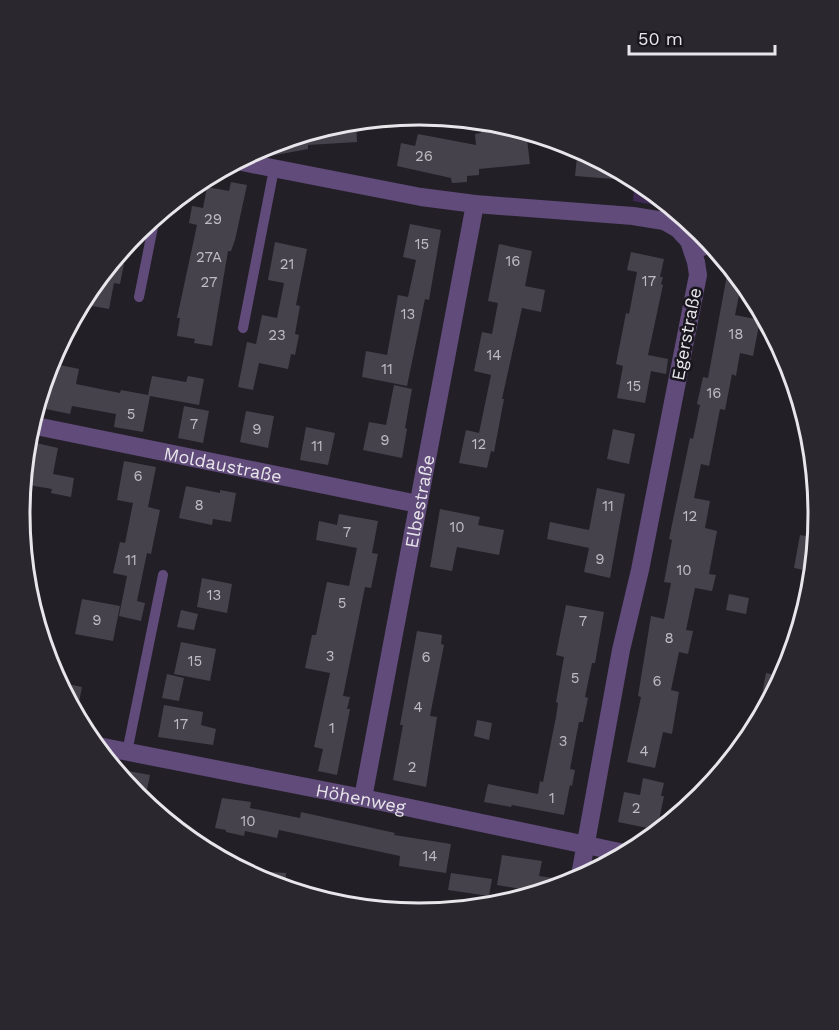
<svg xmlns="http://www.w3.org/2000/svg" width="839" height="1030" viewBox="0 0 839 1030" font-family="'Work Sans',sans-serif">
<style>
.green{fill:#3d2954}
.building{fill:#45424b}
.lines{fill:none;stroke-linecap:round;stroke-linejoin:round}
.service{stroke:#604b7a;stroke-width:10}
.minor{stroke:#604b7a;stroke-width:18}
.labels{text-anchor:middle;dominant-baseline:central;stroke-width:5;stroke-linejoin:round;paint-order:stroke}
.number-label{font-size:15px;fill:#bfbdc3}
.street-label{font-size:18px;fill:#e8e6eb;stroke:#19161e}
.rim{fill:none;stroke:#e8e6eb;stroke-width:3}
</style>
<rect width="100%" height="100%" fill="#231f27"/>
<path class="green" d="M635,179L675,209L633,201Z"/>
<path class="building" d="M356,121L357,142L308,145V149L270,156L263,155L261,148L267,145L342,123Z
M499,123L500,131L519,129L526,131L530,164L479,169V175L467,176V182L452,183L451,178L397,166L401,143L415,146L418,134L476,145L475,134L481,133L480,125Z
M578,148L625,174L639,181L575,176Z
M231,182L247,185L235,240L231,251H228L212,346L194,343L195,339L177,336L180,318H177L197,225L189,223L192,206L203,208L207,187L229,191Z
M410,224L441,230L429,300L425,299L407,386L362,377L366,351L387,355L398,295L408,297L416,260L403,257Z
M275,242L307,249L296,305L300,306L295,334L299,335L295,355L291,354L288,369L259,363L253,390L238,387L247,342L256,344L262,315L277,318L284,283L268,280Z
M499,244L532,251L525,286L545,290L541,312L522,308L502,399H504L494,452L491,451L487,468L459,463L466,430L479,433L491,375L474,371L482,332L492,334L498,303L488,301Z
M631,252L664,259L660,277H663L661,284L663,285L648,355L668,359L666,374L651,371L645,403L617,398L623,366L616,364L626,313L629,314L637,272L627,270Z
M120,253L118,263L124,264L120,284L114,283L109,309L81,304L87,292Z
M729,264L742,281L735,315L760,320L753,356L740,353L736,376L732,374L725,410L720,409L709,466L701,464L694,498L710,501L705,528L717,531L709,574L716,575L712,591L695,588L686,630L693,631L688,654L679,652L671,690L679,692L672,734L663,732L655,768L627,762L641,697L638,696L651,616L664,619L671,583L664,582L672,540L669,539L690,438L693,439L700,405L697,404L703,377L708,378Z
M50,363L79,369L76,384L120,393L121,390L148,395L152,376L186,382L188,376L204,379L199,405L150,396L143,432L114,427L116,414L72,406L70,414L41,408Z
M394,385L412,389L405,428L407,429L402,458L363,450L369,422L386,425Z
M184,406L209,411L203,443L178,438Z
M246,411L274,416L268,448L240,442Z
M306,427L335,433L328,465L300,460Z
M613,429L635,434L629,464L607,459Z
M32,442L58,448L53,474L74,478L71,497L51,493L52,489L23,484Z
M124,461L156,467L148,507L160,510L151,554L147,553L137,601L145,603L141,621L119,616L127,576L113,573L120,542L125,543L133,503L117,500Z
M186,486L220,493V490L236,493L231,522L213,519L212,525L179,518Z
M597,488L625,494L610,578L584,572L589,548L547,539L550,522L589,530Z
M440,509L480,517L478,525L504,530L499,555L457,547L452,571L430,567Z
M339,514L378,521L372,553L378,554L371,588L365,587L343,696L350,697L347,709H350L337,775L318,771L323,749L314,747L330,673L305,668L312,635H316L327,582L349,586L357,548L316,540L319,521L337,525Z
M800,535L817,538L814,572L794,568Z
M202,578L232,584L227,613L197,607Z
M729,594L749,598L746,614L726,610Z
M82,599L120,606L113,641L75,634Z
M566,605L604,612L595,663H592L585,697L588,698L583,722H579L570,769L575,770L572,786L570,785L564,815L512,805L511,807L484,802L488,784L538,794L540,781L543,782L556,717L558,703L556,702L564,657L556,655Z
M181,610L198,614L194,630L177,627Z
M417,631L442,635L441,644L444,645L430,716L437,717L426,787L393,780L403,725H400Z
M181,642L216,649L210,681L174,674Z
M766,673L784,677L760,722L757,721Z
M167,674L184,678L179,701L162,698Z
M58,682L82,687L76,717Z
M164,705L203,712L201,725L216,729L213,745L158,737Z
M477,720L492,723L489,740L474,736Z
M112,768L150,775L144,804L136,798Z
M643,778L664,783L661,796H664L657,830L618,822L624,792L640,795Z
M222,798L251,802L250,808L300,818L301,812L395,833L394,835L451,844L446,873L399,866L400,856L279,830L277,838L245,831L244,836L226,832V830L215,828Z
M502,855L542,861L539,876L568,880L569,886L544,893L497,885Z
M240,870L286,873L285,890L266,884Z
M451,873L492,879L489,896L448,890Z"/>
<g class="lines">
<path class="service" d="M139,297L155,217
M243,328L274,169
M127,752L163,575"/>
<g class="minor">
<path d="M237,161L421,197L475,204L633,216L664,221L678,229L689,241L696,262L698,275L640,570L621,650L579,881"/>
<path d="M693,251L711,243"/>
<path id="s1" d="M31,425L418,504"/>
<path id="s2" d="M93,745L363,798L629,854"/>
<path id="s3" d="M363,798L475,204"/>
</g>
</g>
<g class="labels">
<g class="number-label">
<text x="424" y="156">26</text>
<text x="213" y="219">29</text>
<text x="422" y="244">15</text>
<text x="209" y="257">27A</text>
<text x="513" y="261">16</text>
<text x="287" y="264">21</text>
<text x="649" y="281">17</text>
<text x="209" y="282">27</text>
<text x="408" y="314">13</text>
<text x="736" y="334">18</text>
<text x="277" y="335">23</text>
<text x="494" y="355">14</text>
<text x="387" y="369">11</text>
<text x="634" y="386">15</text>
<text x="714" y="393">16</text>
<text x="131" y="414">5</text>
<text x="194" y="424">7</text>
<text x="257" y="429">9</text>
<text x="385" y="440">9</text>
<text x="479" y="444">12</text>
<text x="317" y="446">11</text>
<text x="138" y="476">6</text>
<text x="199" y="505">8</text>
<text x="608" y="506">11</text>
<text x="690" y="516">12</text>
<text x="457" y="527">10</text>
<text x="347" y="532">7</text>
<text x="600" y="559">9</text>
<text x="131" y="560">11</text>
<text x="684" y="570">10</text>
<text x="214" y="595">13</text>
<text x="342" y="603">5</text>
<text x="97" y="620">9</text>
<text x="583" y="621">7</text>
<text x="669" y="638">8</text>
<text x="330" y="656">3</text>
<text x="426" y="657">6</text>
<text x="195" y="661">15</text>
<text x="575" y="678">5</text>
<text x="657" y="681">6</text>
<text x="418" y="707">4</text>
<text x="181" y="724">17</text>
<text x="332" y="728">1</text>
<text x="563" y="741">3</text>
<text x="644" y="751">4</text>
<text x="412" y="767">2</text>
<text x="552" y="798">1</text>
<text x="636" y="808">2</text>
<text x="248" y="821">10</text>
<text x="430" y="856">14</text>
</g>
<g class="street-label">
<text transform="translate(686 334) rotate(-79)">Egerstraße</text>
<text stroke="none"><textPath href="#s1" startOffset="196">Moldaustraße</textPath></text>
<text stroke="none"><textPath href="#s3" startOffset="302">Elbestraße</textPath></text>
<text stroke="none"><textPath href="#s2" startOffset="273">Höhenweg</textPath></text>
</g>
</g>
<path d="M0 0H839V1030H0ZM30 514a389 389 0 1 1 778 0a389 389 0 1 1-778 0Z" fill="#2a272e" fill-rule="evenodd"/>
<path class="rim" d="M30 514a389 389 0 1 1 778 0a389 389 0 1 1-778 0Z"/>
<path d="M629 45v9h146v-9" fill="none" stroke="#e8e6eb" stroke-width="3"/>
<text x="638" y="45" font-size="18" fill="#e8e6eb" stroke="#19161e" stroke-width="4.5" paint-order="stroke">50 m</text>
</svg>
